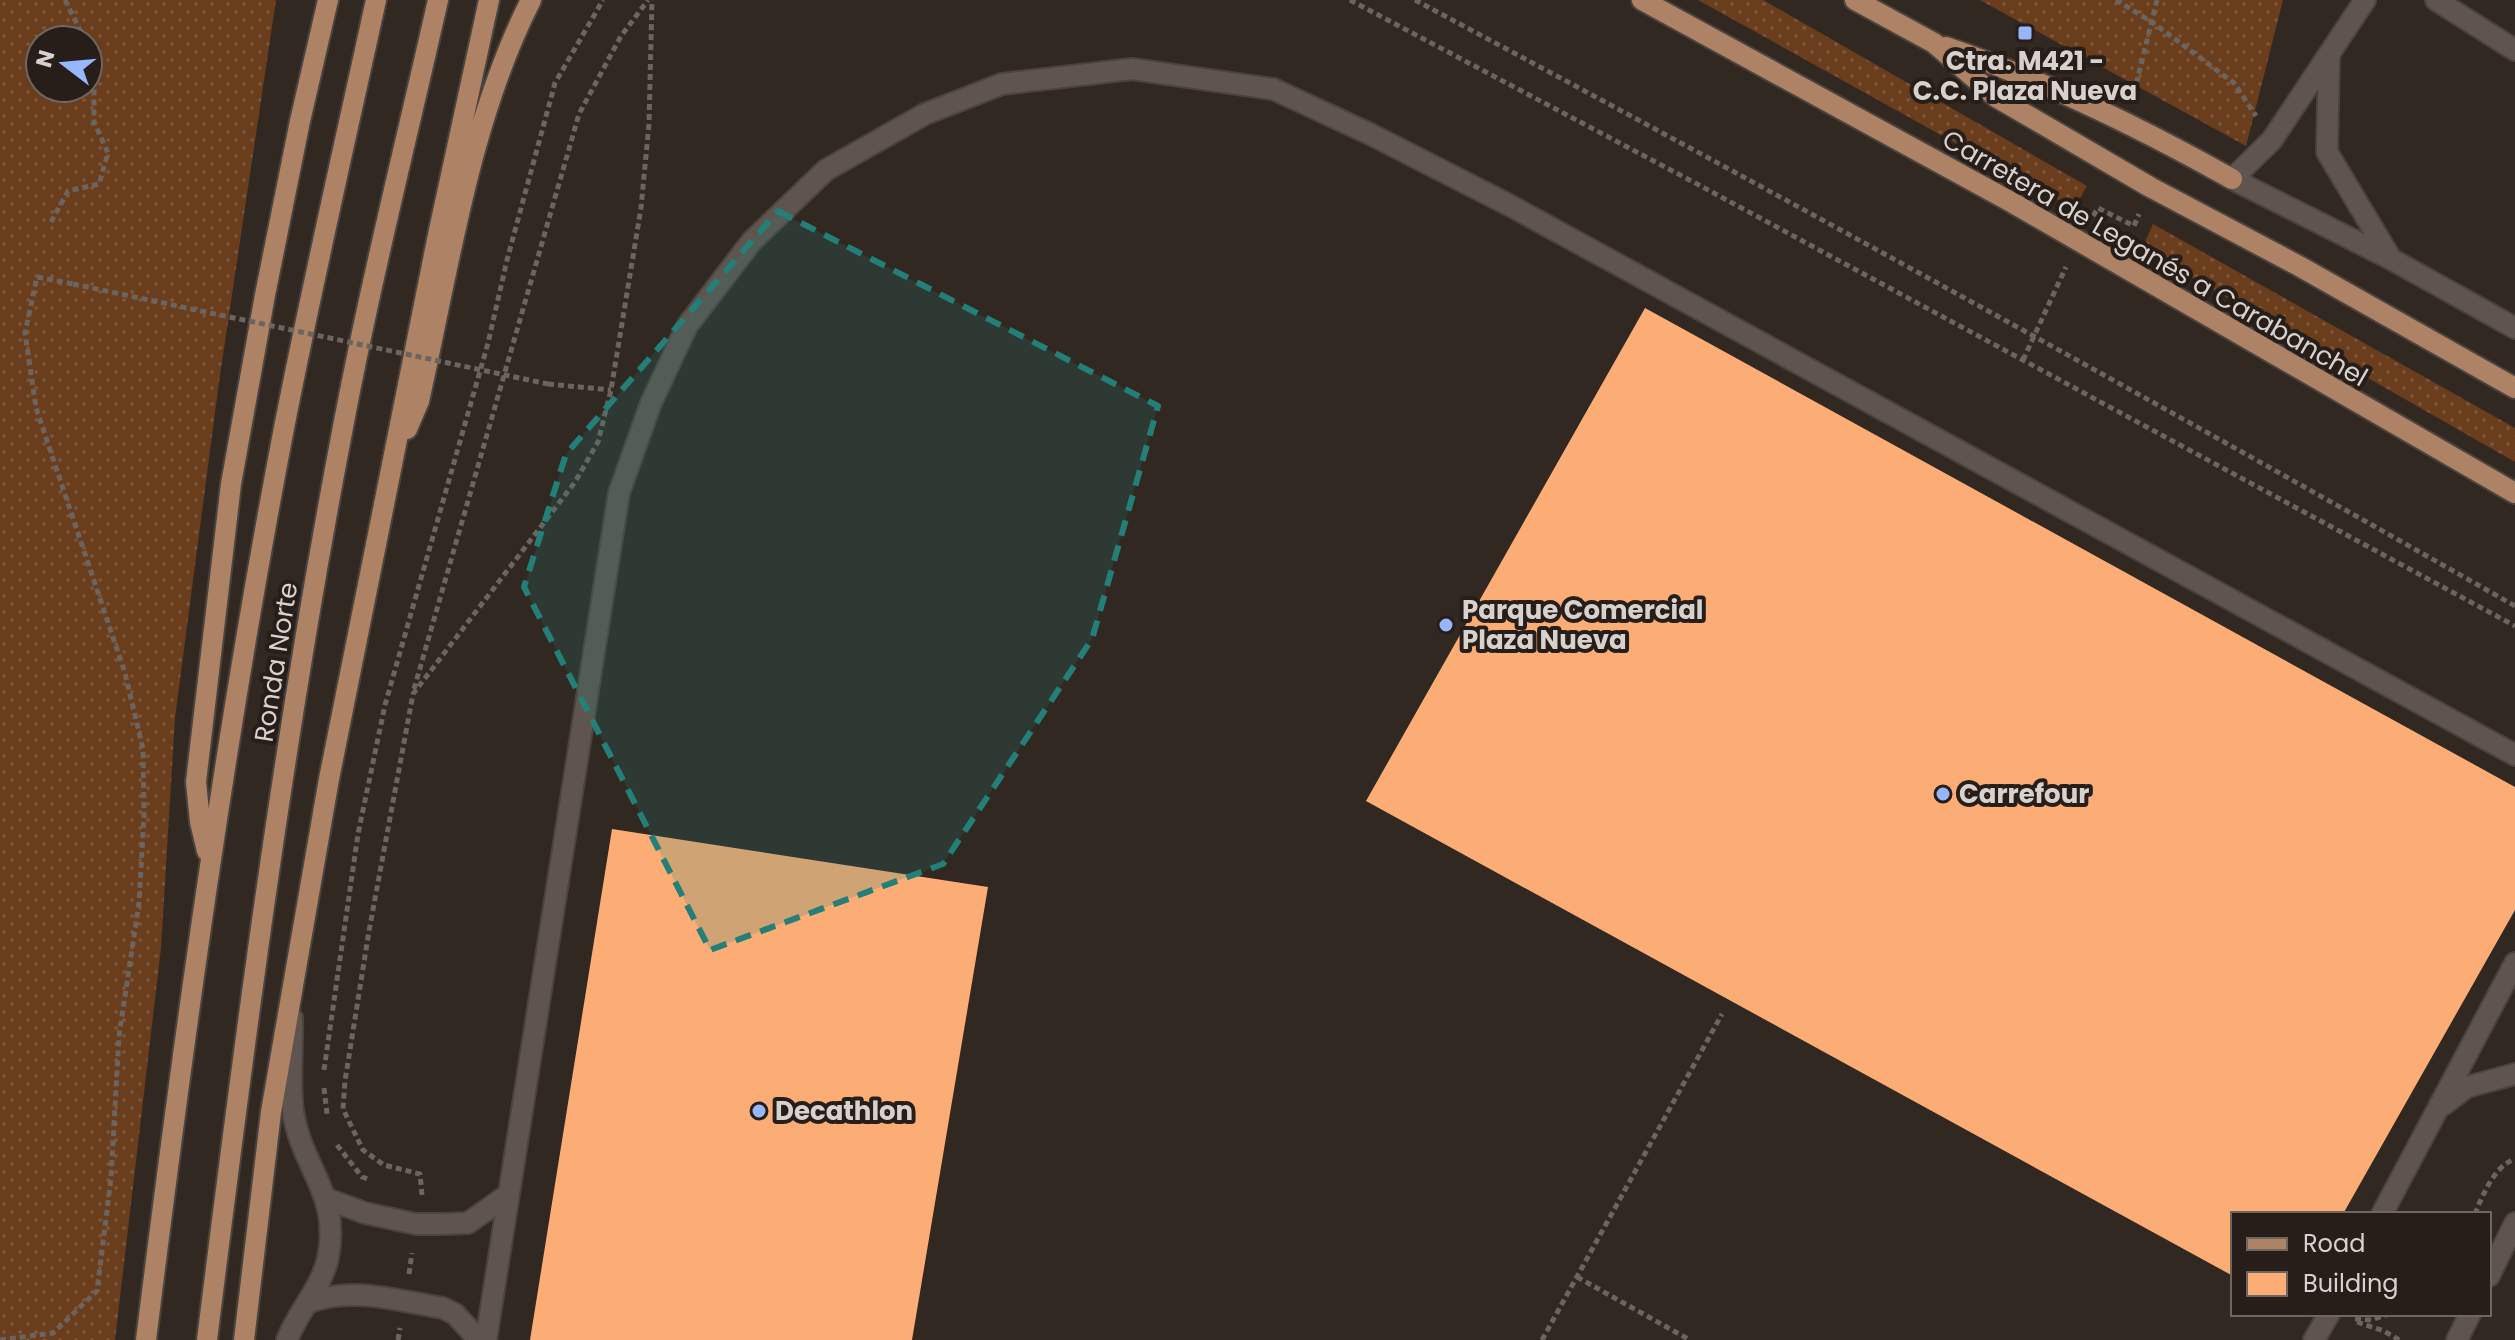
<svg xmlns="http://www.w3.org/2000/svg" width="2515" height="1340" viewBox="0 0 2515 1340" font-family="Poppins,sans-serif">
<style>
.grass{fill:url(#grass-dots);fill-rule:evenodd}
.building{fill:#fcad75}
.lines{fill:none;stroke-linecap:round;stroke-linejoin:round}
.minor-casing{stroke:#4b433e;stroke-width:24}
.major-casing{stroke:#4b433e;stroke-width:24}
.path{stroke:#6c645f;stroke-width:5;stroke-dasharray:6 4;stroke-linecap:butt}
.minor{stroke:#5f554e;stroke-width:20}
.major{stroke:#ae8264;stroke-width:20}
.path-bridge{stroke:#6c645f;stroke-width:5;stroke-dasharray:6 4;stroke-linecap:butt}
.marked{fill:#237f78;fill-opacity:0.2;stroke:#237f78;stroke-width:6;stroke-dasharray:16 10;stroke-linejoin:round}
.poi-dot{fill:#96b6fd;stroke:#271e19;stroke-width:3}
.labels{text-anchor:middle;dominant-baseline:central;stroke-width:8;stroke-linejoin:round;paint-order:stroke}
.poi-label{font-size:26px;font-weight:bold;fill:#d8d2ce;stroke:#271e19;text-anchor:start}
.street-label{font-size:26px;fill:#d8d2ce;stroke:#271e19}
</style>
<defs>
<pattern id="grass-dots" width="8" height="8" patternUnits="userSpaceOnUse" patternTransform="scale(2)"><rect width="8" height="8" fill="#6a3d1c"/><path d="M2 2h.1M6 6h.1" fill="none" stroke="#7f583c" stroke-width="1.8" stroke-linecap="round"/></pattern>
</defs>
<rect width="100%" height="100%" fill="#312822"/>
<path class="grass" d="M0,0H276L219,382L175,718L161,948L115,1340H0ZM88,40V88H40V40Z
M1698,0H1763L2087,186L2074,209Z
M1980,0H2283L2246,146Z
M2153,224L2515,428V462L2142,249Z"/>
<path class="building" d="M1645,308L2515,787V910L2343,1214H2233V1276L1366,801Z
M612,829L988,887L912,1340H530Z"/>
<g class="lines">
<defs>
<path id="minor" d="M2365,0L2272,140L2232,179L2391,259L2515,328
M2436,0L2515,50
M2329,57L2327,152L2391,259
M2443,1105L2467,1087L2515,1074
M327,1199L365,1213L416,1224H442L468,1223L509,1194
M2382,1214L2515,963
M2489,1276L2515,1223
M310,1302C353,1286 399,1301 443,1308L455,1314L479,1340
M287,1340C298,1311 321,1289 328,1258C341,1193 301,1168 293,1111C289,1081 293,1048 292,1018
M486,1340L619,493L651,403L687,326L752,241L826,170L925,114L1002,84L1132,69L1273,89L1370,134L1509,205L2515,755
M2314,1340L2329,1314
M2457,1340L2470,1314"/>
<path id="major" d="M1642,0L2013,203L2515,493
M1855,0L1934,43L1996,97L2150,187L2299,266L2515,388
M1946,47C2046,81 2141,128 2232,179
M407,429L419,401C449,268 469,122 531,0
M207,851L200,822L196,782L231,484L265,295L300,121L328,0
M146,1340C184,1035 226,730 284,428C312,285 345,142 376,0
M207,1340C245,1035 285,729 343,427C370,284 406,142 438,0
M244,1340L271,1112L329,779L438,235L489,0"/>
</defs>
<use href="#minor" class="minor-casing"/>
<use href="#major" class="major-casing"/>
<path class="path" d="M65,0L85,40
M1350,0L1699,185L2515,626
M1415,0C1784,197 2151,399 2515,606
M2116,0L2152,22L2234,83L2256,116
M2134,93L2157,0
M2093,216L2098,208L2134,226L2139,214
M51,222L68,191L99,184L108,153L94,122V57L88,45
M2023,360L2066,267
M548,384L611,390
M414,689L579,114L621,36L648,0
M324,1070L358,834L385,705L488,343L507,260L555,83L603,0
M324,1088L327,1114
M337,1145L362,1177L368,1179
M422,1195L420,1174L384,1165L363,1150L343,1109L345,1081L369,931L413,694L575,482L598,442L611,390L641,208L649,124L652,0
M2475,1214C2482,1196 2495,1165 2515,1159
M409,1274L412,1253
M1577,1277L1690,1340
M2355,1319L2371,1320L2389,1314
M2357,1322L2384,1331L2399,1340
M0,1340L53,1333L97,1291L111,1178L119,1036L139,903L144,816L143,749L125,673L36,408L25,333L37,277L73,284
M398,1340L400,1328
M1542,1340L1722,1014"/>
<use href="#minor" class="minor"/>
<use href="#major" class="major"/>
<path class="path-bridge" d="M73,284L548,384"/>
</g>
<path class="marked" d="M778,211L1158,406L1092,639L943,864L710,950L524,587L566,454Z"/>
<g class="poi-dot">
<rect x="2017" y="25" width="16" height="16" rx="4"/>
<circle cx="1446" cy="625" r="8"/>
<circle cx="1943" cy="794" r="8"/>
<circle cx="759" cy="1111" r="8"/>
</g>
<g class="labels">
<g class="poi-label">
<text x="2025" y="61" text-anchor="middle">Ctra. M421 -<tspan x="2025" dy="30">C.C. Plaza Nueva</tspan></text>
<text x="1462" y="610">Parque Comercial<tspan x="1462" dy="30">Plaza Nueva</tspan></text>
<text x="1959" y="794">Carrefour</text>
<text x="775" y="1111">Decathlon</text>
</g>
<g class="street-label">
<text transform="translate(2155 258) rotate(30)">Carretera de Leganés a Carabanchel</text>
<text transform="translate(276 662) rotate(-81)">Ronda Norte</text>
</g>
</g>
<rect x="2231" y="1212" width="260" height="104" fill="#271e19" stroke="#6e6661" stroke-width="2"/>
<rect x="2247" y="1238" width="40" height="12" fill="#ae8264" stroke="#6e6661" stroke-width="2"/>
<text x="2303" y="1252" font-size="24" fill="#d8d2ce">Road</text>
<rect x="2247" y="1272" width="40" height="24" fill="#fcad75" stroke="#6e6661" stroke-width="2"/>
<text x="2303" y="1292" font-size="24" fill="#d8d2ce">Building</text>
<g transform="translate(64 64) rotate(286)"><circle r="38" fill="#271e19" stroke="#6e6661" stroke-width="2"/>
<path d="M0-6L14 30L0 20L-14 30Z" fill="#96b6fd"/>
<text y="-12" font-size="22" font-weight="bold" text-anchor="middle" fill="#d8d2ce">N</text>
</g>
</svg>
